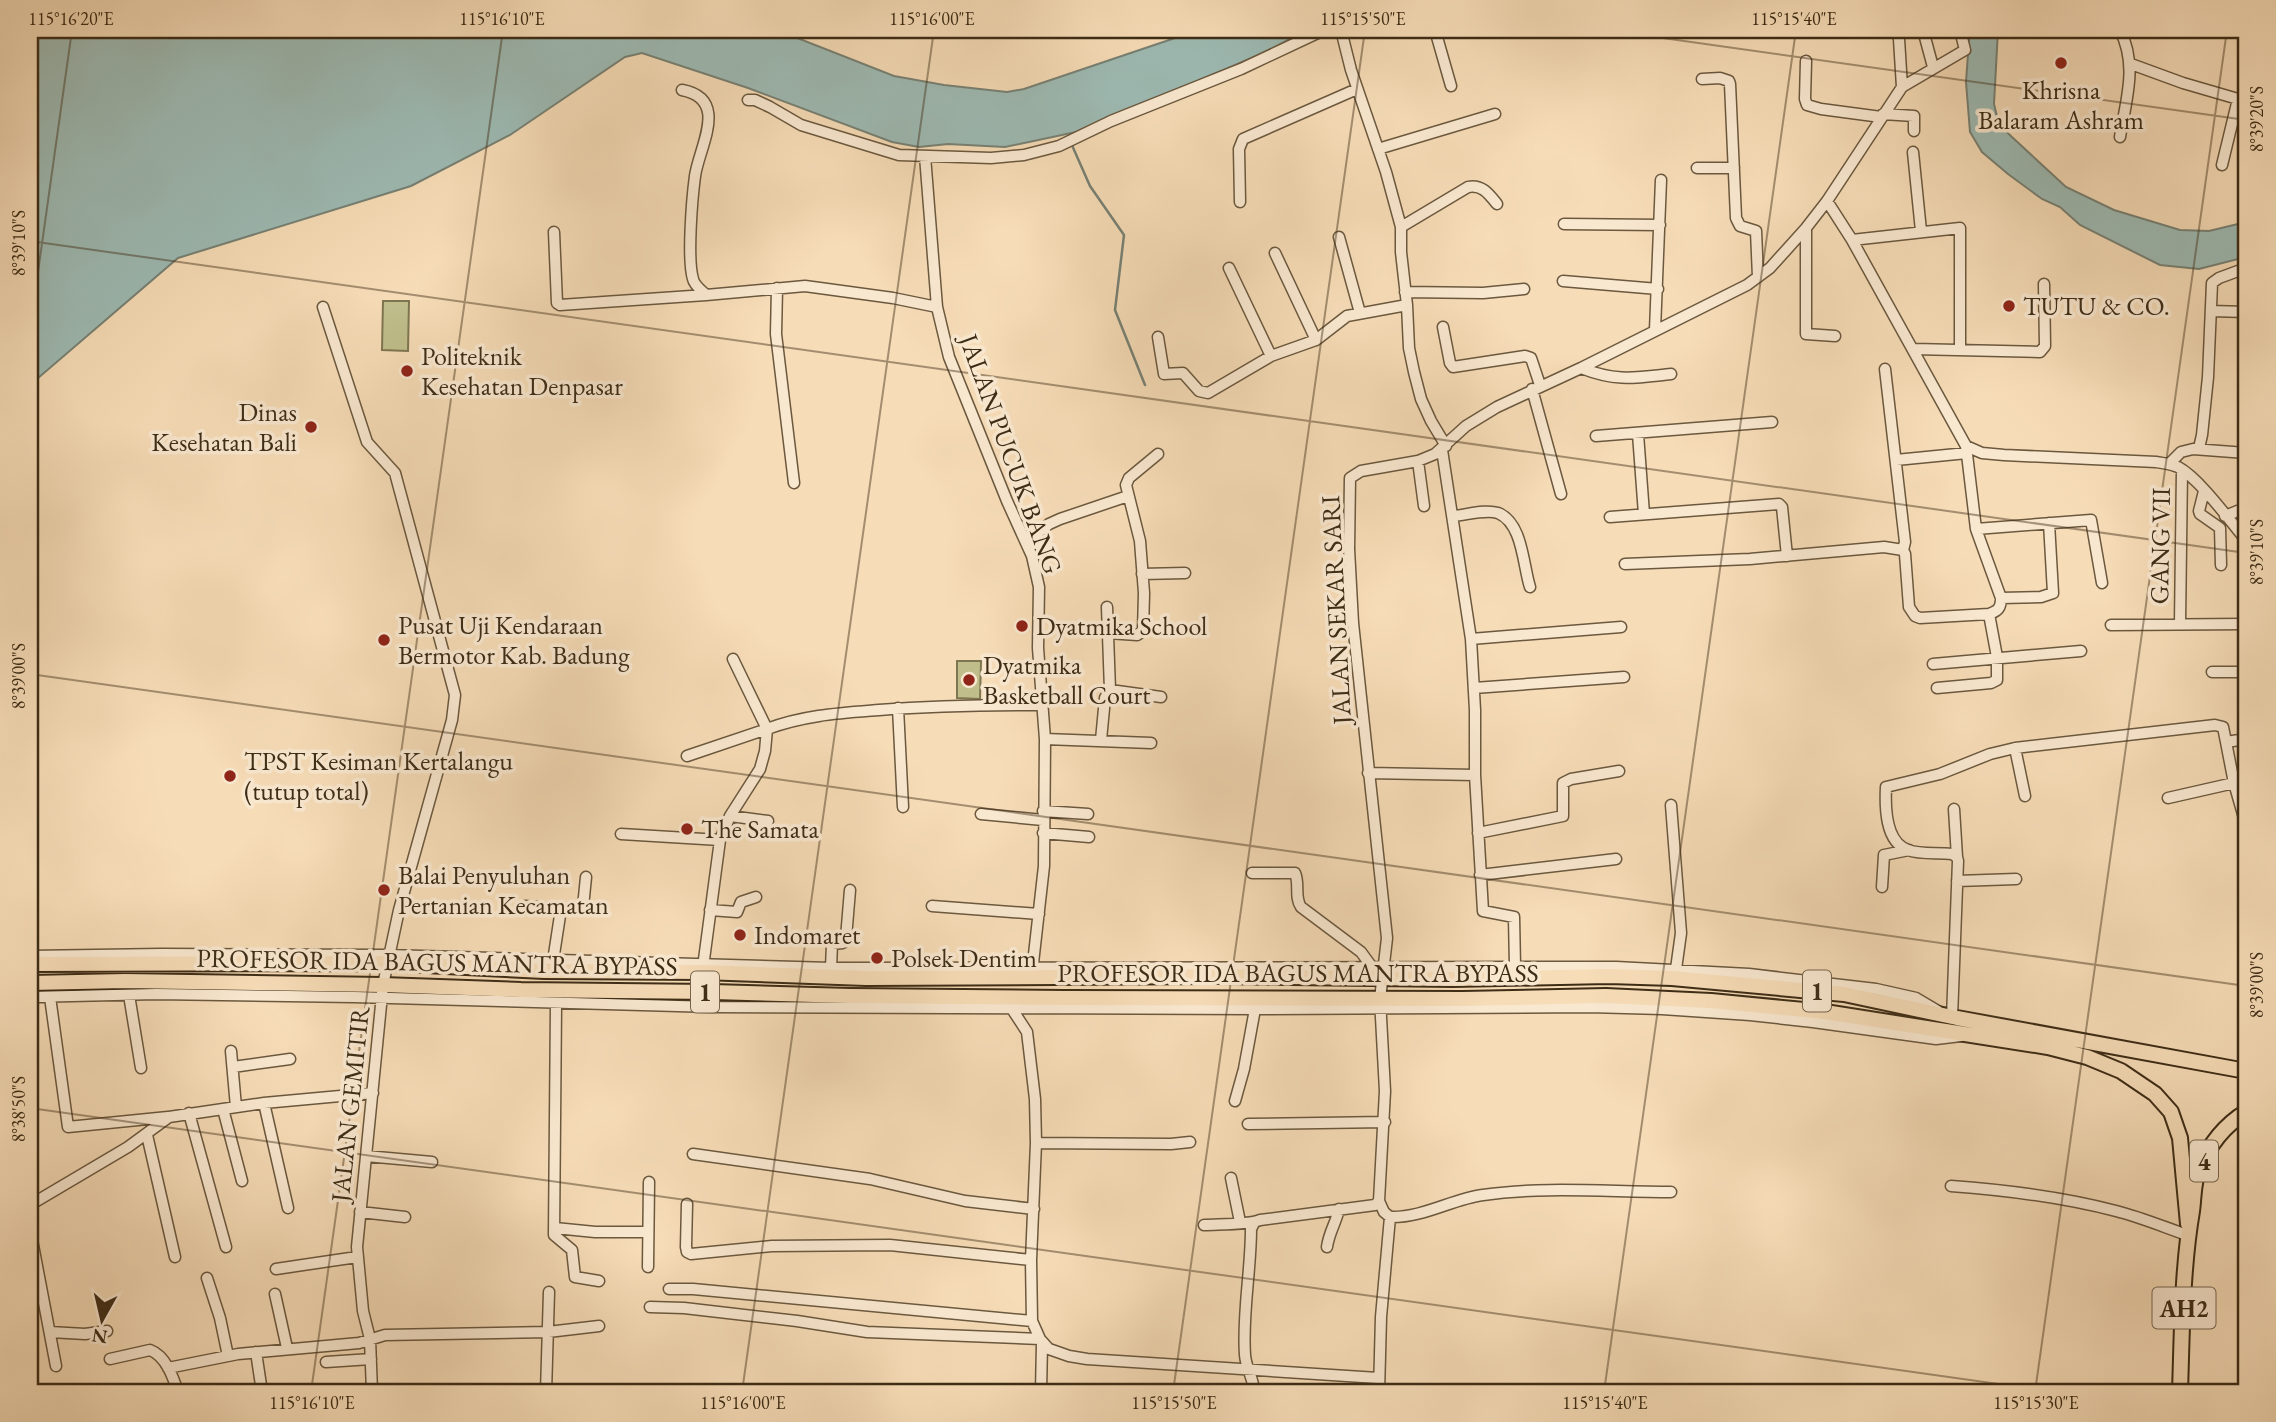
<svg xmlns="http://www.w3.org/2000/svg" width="2276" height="1422" viewBox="0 0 2276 1422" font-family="'EB Garamond',serif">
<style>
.green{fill:#c0bf8c;stroke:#7e7651;stroke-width:2}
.water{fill:#9dbab3;stroke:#778174;stroke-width:2}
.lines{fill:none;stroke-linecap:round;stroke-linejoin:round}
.stream{stroke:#778174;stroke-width:2.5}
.minor-casing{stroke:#6b583e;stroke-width:13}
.highway-casing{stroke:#3d2c16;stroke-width:18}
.minor{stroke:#f9e8d0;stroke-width:10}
.highway{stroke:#f6dcb7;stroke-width:14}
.ticks{fill:none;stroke:#3d2c16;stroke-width:2;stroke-opacity:0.45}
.poi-dot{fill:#8f2418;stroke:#f9e8d0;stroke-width:2.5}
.labels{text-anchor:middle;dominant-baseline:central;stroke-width:7;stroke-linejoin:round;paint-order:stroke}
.shield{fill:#f9e8d0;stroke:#75644e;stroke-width:2}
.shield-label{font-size:24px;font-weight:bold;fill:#3d2c16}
.poi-label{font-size:26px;fill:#3d2c16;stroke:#f9e8d0;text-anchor:start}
.street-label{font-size:26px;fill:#3d2c16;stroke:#f9e8d0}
.neatline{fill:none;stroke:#3d2c16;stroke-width:2.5}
.ticks-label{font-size:18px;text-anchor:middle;fill:#3d2c16}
</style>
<rect width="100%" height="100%" fill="#f6dcb7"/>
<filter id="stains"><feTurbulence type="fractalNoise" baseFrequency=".00286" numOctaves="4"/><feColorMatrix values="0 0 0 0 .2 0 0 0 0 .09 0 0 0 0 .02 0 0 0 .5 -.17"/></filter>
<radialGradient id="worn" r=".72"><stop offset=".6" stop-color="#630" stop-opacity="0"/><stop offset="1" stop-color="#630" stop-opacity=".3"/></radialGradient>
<path class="green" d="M383,301H409L408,351L382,350Z
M957,661H981L980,699L957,698Z"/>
<path class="water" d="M30,30H777L894,76L944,85L1007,92L1024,89L1178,37L1192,30H1307L1259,55L1076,132L1005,147L948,144L919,147L892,142L748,88L642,53L625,57L510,135L411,186L178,258L37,379L30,382Z
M1967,30H1998L1994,104L1999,125L2066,187L2114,210L2180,230L2209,231L2246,222V257L2199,269L2160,265L2080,225L2060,207L2042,199L2008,174L1982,152L1970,132L1966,82L1969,40Z"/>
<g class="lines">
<path class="stream" d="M1071,143L1090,186L1124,235L1115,310L1145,385"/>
<defs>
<path id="minor" d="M1341,30L1351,70L1386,172L1401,227V252L1407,305L1409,348L1414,372L1421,399L1431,421L1446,446
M1435,30L1451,86
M1896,30L1899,39L1902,87
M1923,30L1933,67
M2120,30C2138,66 2126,99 2120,137
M1856,31L1867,30
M1806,61L1805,99L1807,105L1821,109L1881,117
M2131,64L2183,83L2238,99L2222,165
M1702,79L1720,78L1729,81L1730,84L1736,218L1740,226L1756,231L1758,277
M682,90C730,99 699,147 695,176C692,199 687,259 693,279C694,285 702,291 706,295
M748,100H755L770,107L801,125L899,155L991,158L1024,155L1059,146L1111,121L1241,69L1324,30
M1883,114L1914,116V131
M1378,149L1495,114
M1913,152L1921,231
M925,156L937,307L949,357L1007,501L1032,556L1039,587L1038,648L1045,739L1044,866L1032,972
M1697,168H1734
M1827,201L1852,240L1966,446L1982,453L2004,455L2156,462C2163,463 2171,464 2178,467C2200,479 2229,520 2246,540
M1240,202L1239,149L1243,139L1357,89
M1564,224L1660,225
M1401,227L1468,187C1482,184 1489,194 1497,204
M1806,228V334L1835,336
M554,232L557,303L560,305L706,295L805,286L893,298L937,307
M1339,237L1360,313
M1852,240L1960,228V349
M1275,253L1316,340
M1229,268L1271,356
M1563,281L1658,289
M777,288L776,334L794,483
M1405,292L1483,293L1524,289
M323,307L367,442L395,473L455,695L452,720L399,910L383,985L357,1247L363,1311L370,1339L372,1392
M2211,311L2246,312
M1443,327L1450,363L1453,367L1525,356L1531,358L1540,385
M1655,330L1661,180
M1158,337L1164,374L1183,373L1199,391L1208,393L1271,356L1316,340L1347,316L1407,305
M1913,349L2040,352L2045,346L2044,284
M1581,368C1617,382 1634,378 1671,374
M1885,369L1905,542L1903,550L1905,554L1909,607L1915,616L1920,618L1989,614C1998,611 2001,608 2001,598L1976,529L1966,446
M1532,389L1561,494
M1638,434L1644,514
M1596,436L1772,422
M2199,448L2202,435L2208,377L2212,283L2219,278L2246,268
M1442,450L1471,639L1475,710V775L1483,911L1514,917L1515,967
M1896,460L1967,453
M1418,461L1424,506
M2169,464L2181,452L2193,449L2246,453
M2204,491L2199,511L2200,514L2220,528L2221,565
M1454,516C1466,515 1486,509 1498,513C1523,523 1523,566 1530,587
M2225,516L2240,510H2246
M1610,517L1779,504L1782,507L1787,556
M1976,529L2091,520L2102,583
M1026,542L1049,524L1060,519L1128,496
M1625,564L1750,559L1884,547L1903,550
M1142,574L1185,573
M2001,598L2041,597L2053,593L2049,523
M2180,623L2182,470
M2111,625L2246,624
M1108,633L1137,635L1143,631L1144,593L1140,541L1126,485L1129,478L1158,454
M1471,639L1621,627
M1933,664L2081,651
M2212,672H2246
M1474,688L1624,677
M1937,688L1991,683L1997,680V657L1989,614
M1110,690L1161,697
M898,708L903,807
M1045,739L1151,743
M1101,740L1105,698L1110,690L1107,607
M2015,748L2025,796
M687,756L767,729L733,659
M1368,773L1475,775
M2234,783L2246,825
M2168,798L2234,783L2226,742L2246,739
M1671,805L1681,933L1676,969
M1954,809L1957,857
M1043,811L1088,814
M981,814L1043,820
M730,816L768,821
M1043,833L1089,837
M1478,833L1563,816V783L1571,779L1619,771
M621,834L720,840
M1252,873H1295C1300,884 1294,897 1301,907L1361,952L1372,967
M1480,875L1616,859
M1957,881L2016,879
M1882,887L1884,855L1909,850
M525,906L561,909
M932,906L1039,914
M710,910L737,912L741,902L756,897
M30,956L161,954L388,955L831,968L1616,967L1749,974L1876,989L1916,998L1938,1011
M553,961L561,909L583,907L586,877
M703,967L720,840L730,816L760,769L765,751L767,729C804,715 841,713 879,710C933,706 988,705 1042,705
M831,968L832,944L843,943L846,938L850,890
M129,995L141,1068
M30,997L156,994L354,997L713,1007L1255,1009L1589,1007L1662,1009L1750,1015L1813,1022L1936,1039L1961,1036
M50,997L68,1127L168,1117
M556,1004L554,1235L572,1250L575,1277L599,1281
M1012,1009L1027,1032L1035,1099L1036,1143L1031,1260L1032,1321L1040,1339L1049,1349L1069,1356L1087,1359L1378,1378
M1952,1017L1958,861L1957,857L1952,854C1938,852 1921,855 1908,850C1885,842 1885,807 1886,787L1940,774L1990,754L2015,748L2215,725L2223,727L2226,742
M231,1051L236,1107
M233,1067L290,1059
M1235,1101L1244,1069L1255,1009
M264,1103L288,1208
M223,1109L242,1181
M189,1113L226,1247
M1248,1124L1385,1122
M147,1135L175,1257
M1036,1143L1171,1144L1190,1142
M693,1154L870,1179L965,1201L1034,1209
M366,1156L432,1162
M1231,1178L1240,1222
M1951,1186C2006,1190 2062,1197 2116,1211C2140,1217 2164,1227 2187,1235
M1379,1201L1385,1091L1380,999L1387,938L1353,623L1349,549L1350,478L1361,471L1418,461L1435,454L1466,426L1497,407L1581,368L1747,285L1770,268L1806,228L1827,201L1902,87L1965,50L1960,30
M687,1204L686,1247L687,1252L691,1254L772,1246L890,1245L1031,1260
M30,1205L128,1147L169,1117L264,1103L373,1093
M360,1212L405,1217
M1390,1217C1423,1218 1452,1199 1483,1195C1545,1186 1608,1192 1671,1192
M1254,1223L1251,1229C1251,1271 1242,1314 1245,1355C1246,1369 1254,1379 1254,1392
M1204,1225C1218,1224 1249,1225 1260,1220L1375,1205L1379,1201
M555,1228L595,1232H647
M30,1241L33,1245L56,1366
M1327,1247C1329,1232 1336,1223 1339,1209
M648,1267L649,1182
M276,1269L357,1257
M207,1278L220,1318L228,1356
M669,1289H693L1032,1321
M275,1294L287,1348
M650,1307L684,1308L797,1321L867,1332L1040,1339
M50,1332L85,1334L107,1331
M256,1352L262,1392
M110,1359L150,1350C166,1356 173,1377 178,1392
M326,1362L371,1359
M168,1368L238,1354L359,1343L385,1335L548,1332L599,1326
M30,1386H32
M546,1392L549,1292
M1041,1392L1042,1343
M1379,1392L1381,1317L1390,1217L1384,1212L1379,1201"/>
<path id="highway" d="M30,964L386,963L544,971L703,972L866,978L1217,976L1453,979L1609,976L1672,978L1844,994L1957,1018L2246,1071
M30,983L125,981L383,985L521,990L713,992L850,996L1064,998L1463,999L1606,996L1711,1001L1825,1012L2048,1047L2087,1057L2121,1071L2155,1094L2171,1112L2180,1138L2188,1224
M2180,1392C2182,1332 2182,1270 2192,1211C2194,1197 2193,1182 2199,1169C2209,1145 2225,1125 2246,1112"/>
</defs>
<use href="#minor" class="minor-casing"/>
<use href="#highway" class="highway-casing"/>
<use href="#minor" class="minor"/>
<use href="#highway" class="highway"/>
</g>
<path class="ticks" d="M1606,30L2246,120M30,241L2246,553M30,329L72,30M30,674L2246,986M30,1108L2056,1392M311,1392L503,30M742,1392L934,30M1173,1392L1365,30M1604,1392L1796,30M2035,1392L2227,30"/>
<g class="poi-dot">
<circle cx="2061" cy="63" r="7"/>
<circle cx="2009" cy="306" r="7"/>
<circle cx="407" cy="371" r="7"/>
<circle cx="311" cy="427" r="7"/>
<circle cx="1022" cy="626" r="7"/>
<circle cx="384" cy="640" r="7"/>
<circle cx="969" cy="680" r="7"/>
<circle cx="230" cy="776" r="7"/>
<circle cx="687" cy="829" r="7"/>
<circle cx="384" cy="890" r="7"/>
<circle cx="740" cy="935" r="7"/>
<circle cx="877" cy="958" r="7"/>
</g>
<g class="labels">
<g class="shield">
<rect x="1803" y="970.5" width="28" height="41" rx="5"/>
<rect x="691" y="971.5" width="28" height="41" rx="5"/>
<rect x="2190" y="1140.5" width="28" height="41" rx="5"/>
<rect x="2152.5" y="1287.5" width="63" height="41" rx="5"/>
</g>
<g class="shield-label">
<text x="1817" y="991">1</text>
<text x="705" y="992">1</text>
<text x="2204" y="1161">4</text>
<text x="2184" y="1308">AH2</text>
</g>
<g class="poi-label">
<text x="2061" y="90" text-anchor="middle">Khrisna<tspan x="2061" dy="30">Balaram Ashram</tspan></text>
<text x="2023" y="306">TUTU &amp; CO.</text>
<text x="421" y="356">Politeknik<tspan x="421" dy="30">Kesehatan Denpasar</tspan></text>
<text x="297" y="412" text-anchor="end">Dinas<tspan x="297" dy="30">Kesehatan Bali</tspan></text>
<text x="398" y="625">Pusat Uji Kendaraan<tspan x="398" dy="30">Bermotor Kab. Badung</tspan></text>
<text x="1036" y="626">Dyatmika School</text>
<text x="983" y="665">Dyatmika<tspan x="983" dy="30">Basketball Court</tspan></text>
<text x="244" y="761">TPST Kesiman Kertalangu<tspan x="244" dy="30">(tutup total)</tspan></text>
<text x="701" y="829">The Samata</text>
<text x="398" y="875">Balai Penyuluhan<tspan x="398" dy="30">Pertanian Kecamatan</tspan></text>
<text x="754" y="935">Indomaret</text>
<text x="891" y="958">Polsek Dentim</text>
</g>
<g class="street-label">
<text transform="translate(1011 454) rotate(70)">JALAN PUCUK BANG</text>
<text transform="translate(2160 546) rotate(-89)">GANG VII</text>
<text transform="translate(1336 610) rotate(-93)">JALAN SEKAR SARI</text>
<text transform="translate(437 962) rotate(1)">PROFESOR IDA BAGUS MANTRA BYPASS</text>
<text x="1298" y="973">PROFESOR IDA BAGUS MANTRA BYPASS</text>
<text transform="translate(350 1104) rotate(-84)">JALAN GEMITIR</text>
</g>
</g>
<rect width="2276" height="1422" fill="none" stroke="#f6dcb7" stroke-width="77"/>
<g transform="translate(102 1320) rotate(188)" stroke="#f9e8d0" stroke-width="5" paint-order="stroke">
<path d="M0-5L12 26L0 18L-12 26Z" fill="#3d2c16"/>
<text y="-10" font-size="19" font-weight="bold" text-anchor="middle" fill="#3d2c16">N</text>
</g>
<rect x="38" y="38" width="2200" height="1346" class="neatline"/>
<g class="ticks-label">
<text x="71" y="25">115°16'20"E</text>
<text x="502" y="25">115°16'10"E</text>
<text x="932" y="25">115°16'00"E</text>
<text x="1363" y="25">115°15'50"E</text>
<text x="1794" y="25">115°15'40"E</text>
<text transform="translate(2257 119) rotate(-90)" y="6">8°39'20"S</text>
<text transform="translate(19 243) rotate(-90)" y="6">8°39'10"S</text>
<text transform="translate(2257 552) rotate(-90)" y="6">8°39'10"S</text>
<text transform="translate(19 676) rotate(-90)" y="6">8°39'00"S</text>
<text transform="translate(2257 985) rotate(-90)" y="6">8°39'00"S</text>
<text transform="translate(19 1109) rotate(-90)" y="6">8°38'50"S</text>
<text x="312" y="1409">115°16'10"E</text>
<text x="743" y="1409">115°16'00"E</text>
<text x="1174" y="1409">115°15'50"E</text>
<text x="1605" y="1409">115°15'40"E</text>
<text x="2036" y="1409">115°15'30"E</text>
</g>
<rect width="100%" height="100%" filter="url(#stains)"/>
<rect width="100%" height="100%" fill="url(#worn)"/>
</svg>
